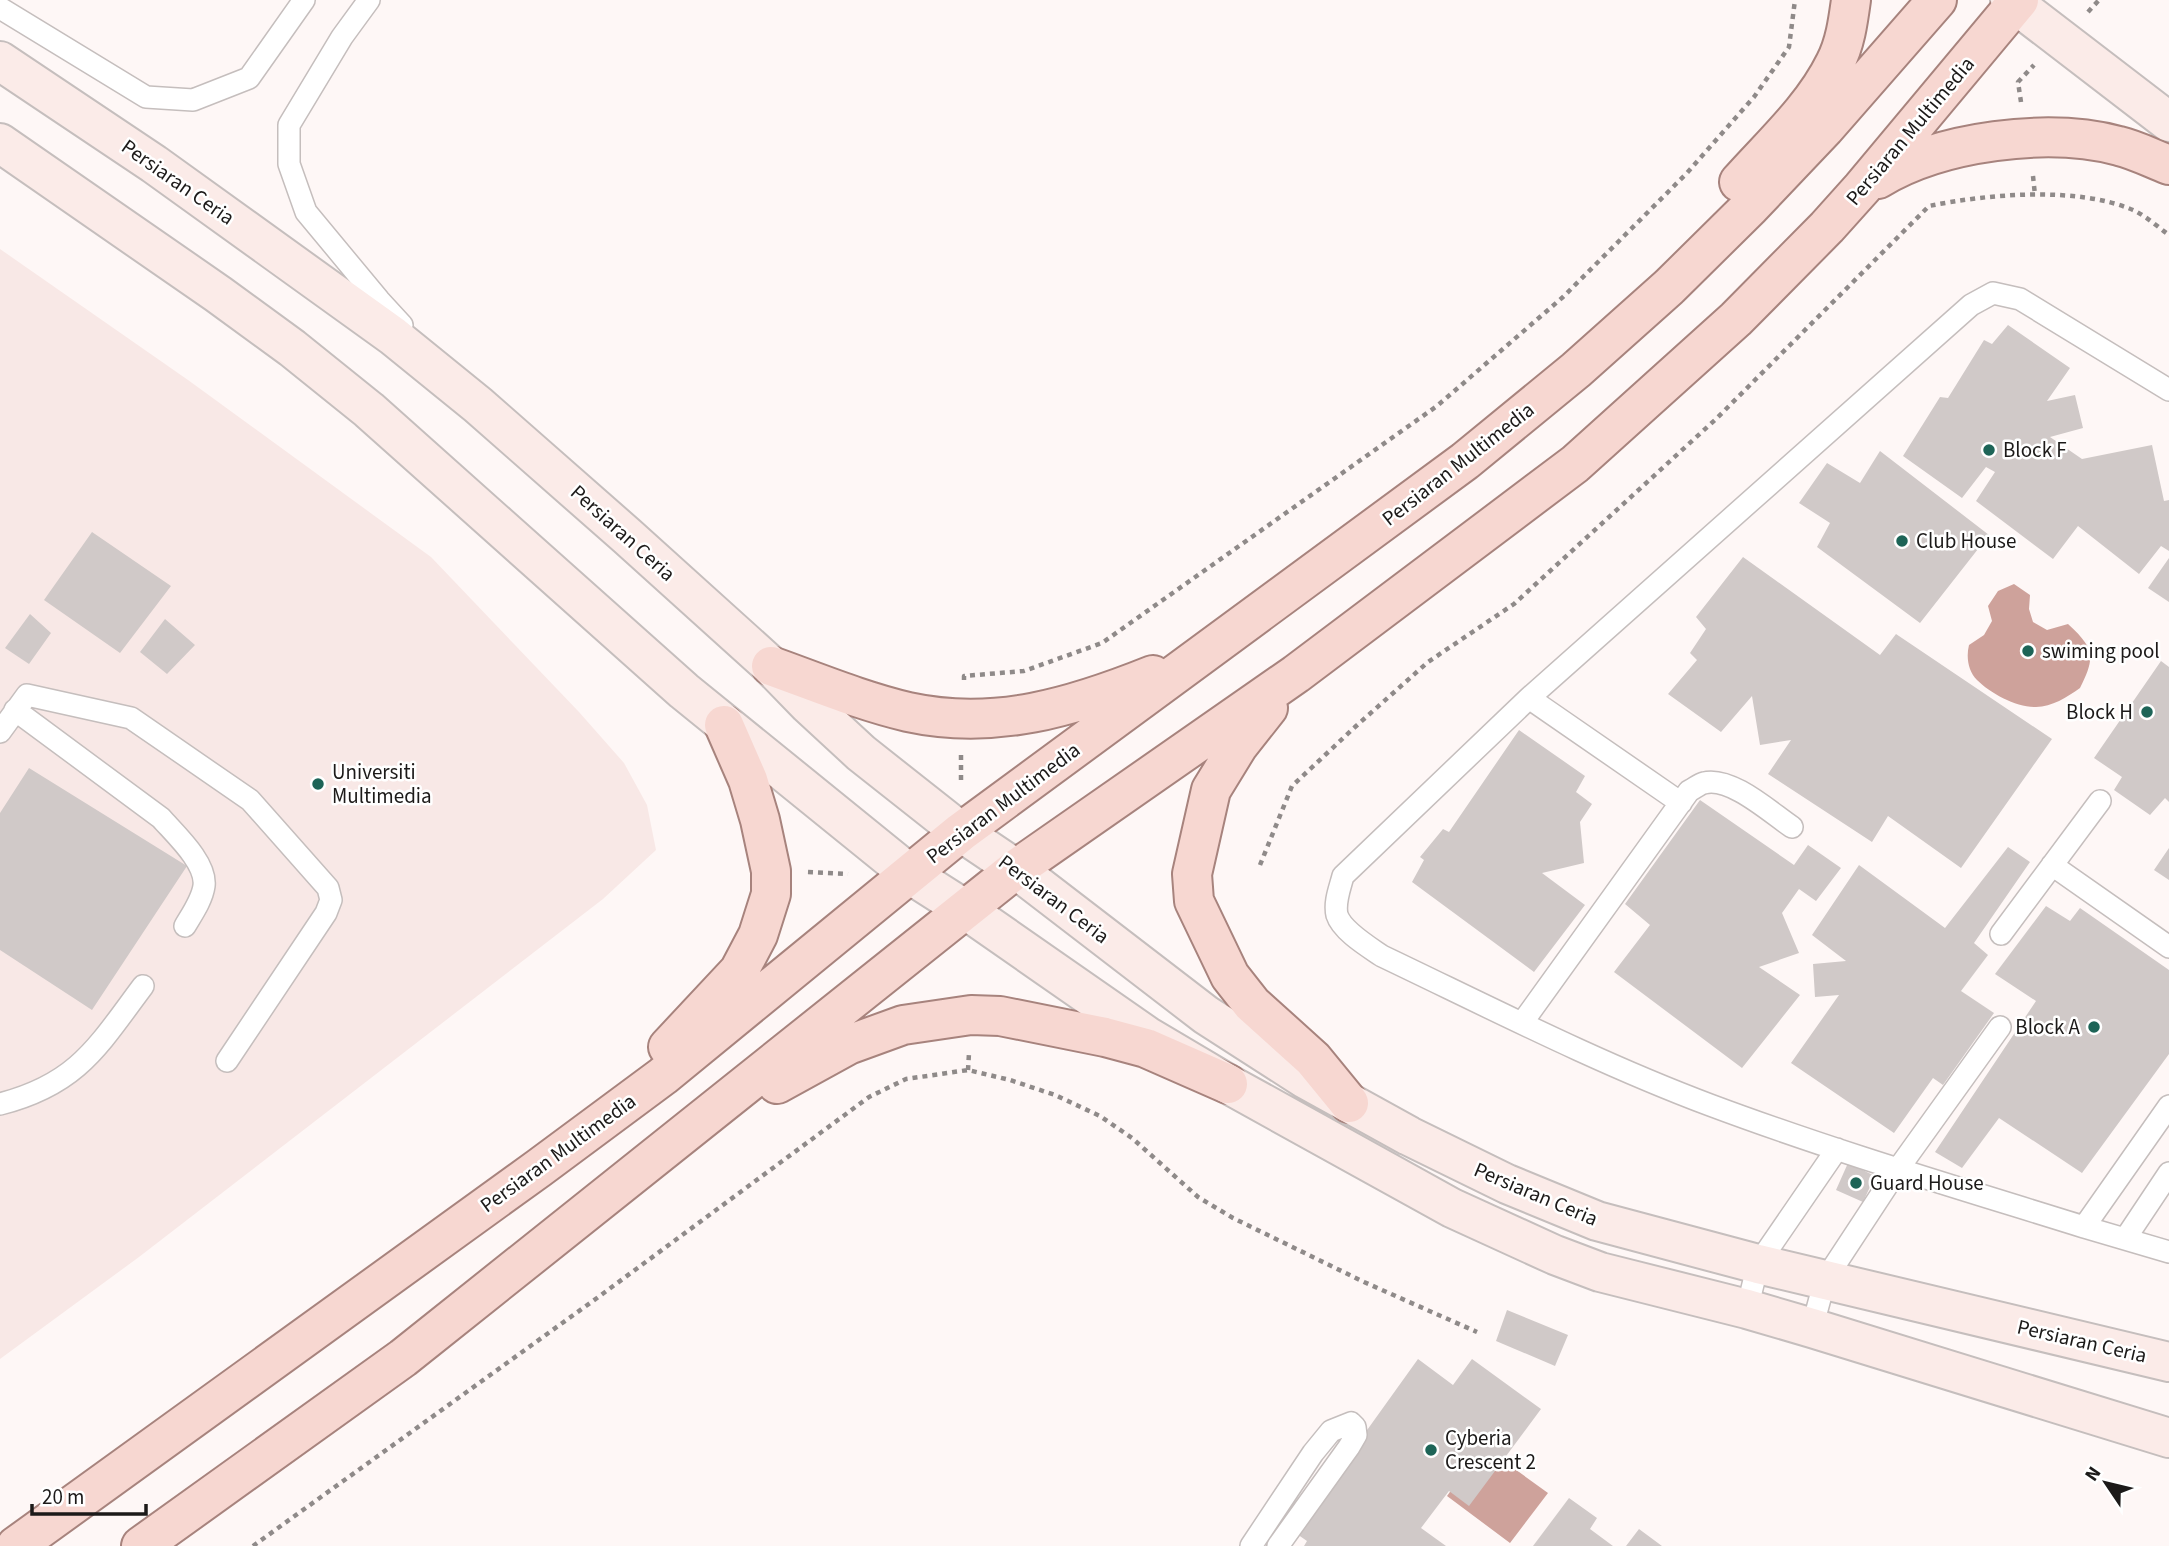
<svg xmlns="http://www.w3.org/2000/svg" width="2169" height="1546" viewBox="0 0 2169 1546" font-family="'Source Sans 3',sans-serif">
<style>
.built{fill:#f8e8e6}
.water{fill:#cea29b}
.building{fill:#d0c9c8}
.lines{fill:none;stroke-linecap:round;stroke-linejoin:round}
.lane-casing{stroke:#c5bebd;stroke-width:24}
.secondary-casing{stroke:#c5bebd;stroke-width:42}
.primary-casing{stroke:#a7837d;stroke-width:42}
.path{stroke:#8f8a89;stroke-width:4.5;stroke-dasharray:5 5;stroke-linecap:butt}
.lane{stroke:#fff;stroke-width:21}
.secondary{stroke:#fbebe8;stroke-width:38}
.primary{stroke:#f7d7d1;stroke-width:38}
.poi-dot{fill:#1d6457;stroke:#fff;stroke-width:2.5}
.labels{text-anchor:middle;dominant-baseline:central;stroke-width:5;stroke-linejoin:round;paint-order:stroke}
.street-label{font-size:21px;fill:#1c1a19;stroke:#fff}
.poi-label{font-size:21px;fill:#1c1a19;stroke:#fff;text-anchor:start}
</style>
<rect width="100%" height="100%" fill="#fef7f6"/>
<path class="built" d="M0,249L188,380L431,557L579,712L624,763L647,805L656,850L603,899L139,1257L0,1359Z"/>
<path class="water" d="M2014,584L2030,595L2029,609L2033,622L2047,630L2068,624C2094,648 2096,656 2080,688C2067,697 2052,707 2036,707C2017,708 1990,693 1977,680C1968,671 1966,657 1969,645L1984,635L1992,621L1988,606L1998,591Z
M1483,1446L1548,1493L1510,1543L1447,1496Z"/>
<path class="building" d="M2008,325L2070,368L2047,401L2075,395L2083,428L2050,437L2082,459L2152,445L2164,501L2169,500V551L2161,546L2139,574L2078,526L2053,559L1976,501L1995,472L1986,467L1962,498L1903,456L1940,397L1948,398L1984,340L1992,344Z
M1880,451L1989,535L1920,623L1817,547L1830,523L1799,503L1827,463L1860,483Z
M92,532L171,586L120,653L44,600Z
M1743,557L1880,655L1896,634L2052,739L1961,868L1888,816L1872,842L1768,774L1791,740L1760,745L1752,696L1721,732L1668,694L1697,660L1690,653L1706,629L1696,617Z
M2169,558V602L2148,588Z
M30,614L51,633L29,664L5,648Z
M165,619L195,645L167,674L140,652Z
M2161,661L2169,667V802L2165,798L2150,815L2114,790L2122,777L2094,758Z
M1519,730L1585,776L1576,792L1592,804L1580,822L1584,863L1542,873L1585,905L1534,972L1412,882L1424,860L1420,857L1443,829L1449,832Z
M29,768L187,866L92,1010L0,950V813Z
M1700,800L1794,865L1808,845L1841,868L1816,901L1799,889L1782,913L1799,953L1759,967L1800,995L1742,1068L1614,972L1650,925L1625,904Z
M2008,847L2030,862L1974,943L1988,955L1961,991L1994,1013L1943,1085L1933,1078L1894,1133L1791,1063L1839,995L1815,997L1813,964L1846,961L1812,935L1859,865L1945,928Z
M2169,848V880L2154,870Z
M2046,906L2070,921L2080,908L2169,970V1054L2082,1173L1999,1118L1962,1168L1935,1152L2036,1001L1995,974Z
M1848,1163L1875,1176L1863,1202L1836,1190Z
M1507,1310L1568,1335L1555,1366L1496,1341Z
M1418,1359L1453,1385L1472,1359L1541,1409L1469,1506L1449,1491L1421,1528L1446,1546H1304L1307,1541L1294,1532Z
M1569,1498L1597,1518L1590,1529L1613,1546H1533Z
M1639,1529L1662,1546H1626Z"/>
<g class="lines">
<defs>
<path id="lane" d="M369,0L342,37L289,125V164L306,212L379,300L402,325
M0,8L146,97L193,100L249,78L304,0
M2169,390L2020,299L1993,293L1971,305L1529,698L1343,876C1340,888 1334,902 1337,915C1342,931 1369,947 1382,956C1491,1008 1598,1063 1710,1105C1833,1151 1959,1188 2084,1227L2169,1106
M1529,698L1681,803
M15,710L161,818C175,834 207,863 204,886C202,900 192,914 185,926
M0,732L27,695L131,718L250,800L328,888L331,900L326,913L227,1061
M2052,865L2169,947
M2001,934L2100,801
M1522,1023L1689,791C1694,789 1699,784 1704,783C1731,776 1771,813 1792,827
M0,1104C78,1084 98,1046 143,986
M2084,1227L2169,1252
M2125,1239L2169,1173
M1747,1309L1758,1264L1837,1149
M1812,1328L1825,1280L1898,1169L2000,1027
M1251,1546L1313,1453L1331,1431L1351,1423L1355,1427L1356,1435L1349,1447L1278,1546"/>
<path id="secondary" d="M2010,0L2169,122
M0,61L154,164L393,336L478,405L627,536L771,666L808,704L861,753L961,832L1016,869L1206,1015L1304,1078L1409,1136L1507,1184L1597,1221L1758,1264L2169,1362
M0,143L218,294L292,348L369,410L684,691L911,875L966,910L1147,1036L1228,1084L1452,1208L1555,1255L1600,1272L1747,1309L1812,1328L2169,1438"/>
<path id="primary" d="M1878,179C1940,141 2048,127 2119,146C2136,150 2153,159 2169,165
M1739,182C1772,145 1813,108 1835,63C1845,44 1848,22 1851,0
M771,666C816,682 861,701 908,712C995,731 1073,707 1153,675
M1268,708L1238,746L1211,790L1192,874L1194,901L1230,976L1252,1004L1313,1059L1349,1103
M668,1047L739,971L758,935L771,894V871L760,820L748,780L724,725
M777,1084L848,1045L903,1025L971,1015L1000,1016L1105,1037L1146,1048L1228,1084
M16,1546L539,1168L663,1076L961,832L1465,461L1576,370L1669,287L1750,207L1825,128L1937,0
M141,1546L403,1358L1016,869L1296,674L1575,464L1736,319L1827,227L1862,188L2019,0"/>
</defs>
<use href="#lane" class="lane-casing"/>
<use href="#secondary" class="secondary-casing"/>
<use href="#primary" class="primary-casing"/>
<path class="path" d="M2088,12L2099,0
M2021,102L2018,82L2034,65
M2033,176L2035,195
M964,680V676L1024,671L1102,643L1437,406L1563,297L1687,173L1754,97L1789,47L1795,0
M961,755V784
M1260,865L1292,786L1355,727L1428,662L1514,604L1716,419L1929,206C1988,194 2077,186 2133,210C2146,216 2158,227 2169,235
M808,872L848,874
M968,1070L969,1053
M253,1546L597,1298L869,1097L906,1079L968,1070L1010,1080L1055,1095L1100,1116L1132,1138L1198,1197L1233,1218L1364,1282L1477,1332"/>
<use href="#lane" class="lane"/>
<use href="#secondary" class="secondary"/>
<use href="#primary" class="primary"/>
</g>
<g class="poi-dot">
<circle cx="1989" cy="450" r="7"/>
<circle cx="1902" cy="541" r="7"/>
<circle cx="2028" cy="651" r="7"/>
<circle cx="2147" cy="712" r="7"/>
<circle cx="318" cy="784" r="7"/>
<circle cx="2094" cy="1027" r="7"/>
<circle cx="1856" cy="1183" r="7"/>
<circle cx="1431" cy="1450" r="7"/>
</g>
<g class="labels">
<g class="street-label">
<text transform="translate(1910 131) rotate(-50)">Persiaran Multimedia</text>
<text transform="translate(178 182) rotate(35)">Persiaran Ceria</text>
<text transform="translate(1458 464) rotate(-38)">Persiaran Multimedia</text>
<text transform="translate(623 533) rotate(42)">Persiaran Ceria</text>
<text transform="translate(1003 803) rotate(-37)">Persiaran Multimedia</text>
<text transform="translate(1054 899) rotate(37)">Persiaran Ceria</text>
<text transform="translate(558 1153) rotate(-36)">Persiaran Multimedia</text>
<text transform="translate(1536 1194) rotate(23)">Persiaran Ceria</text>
<text transform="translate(2082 1341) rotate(13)">Persiaran Ceria</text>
</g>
<g class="poi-label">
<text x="2003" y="450">Block F</text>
<text x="1916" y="541">Club House</text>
<text x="2042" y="651">swiming pool</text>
<text x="2133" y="712" text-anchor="end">Block H</text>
<text x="332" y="772">Universiti<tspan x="332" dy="24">Multimedia</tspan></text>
<text x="2080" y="1027" text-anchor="end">Block A</text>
<text x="1870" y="1183">Guard House</text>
<text x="1445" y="1438">Cyberia<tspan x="1445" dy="24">Crescent 2</tspan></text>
</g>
</g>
<g transform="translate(2106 1483) rotate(305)" stroke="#ffffff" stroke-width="5" paint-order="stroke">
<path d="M0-5L12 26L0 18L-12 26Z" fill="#1c1a19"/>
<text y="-10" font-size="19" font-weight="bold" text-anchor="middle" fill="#1c1a19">N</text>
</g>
<path d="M32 1504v10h114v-10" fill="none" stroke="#1c1a19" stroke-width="3.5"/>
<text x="42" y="1504" font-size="21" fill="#1c1a19" stroke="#ffffff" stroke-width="5" paint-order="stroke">20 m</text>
</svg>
